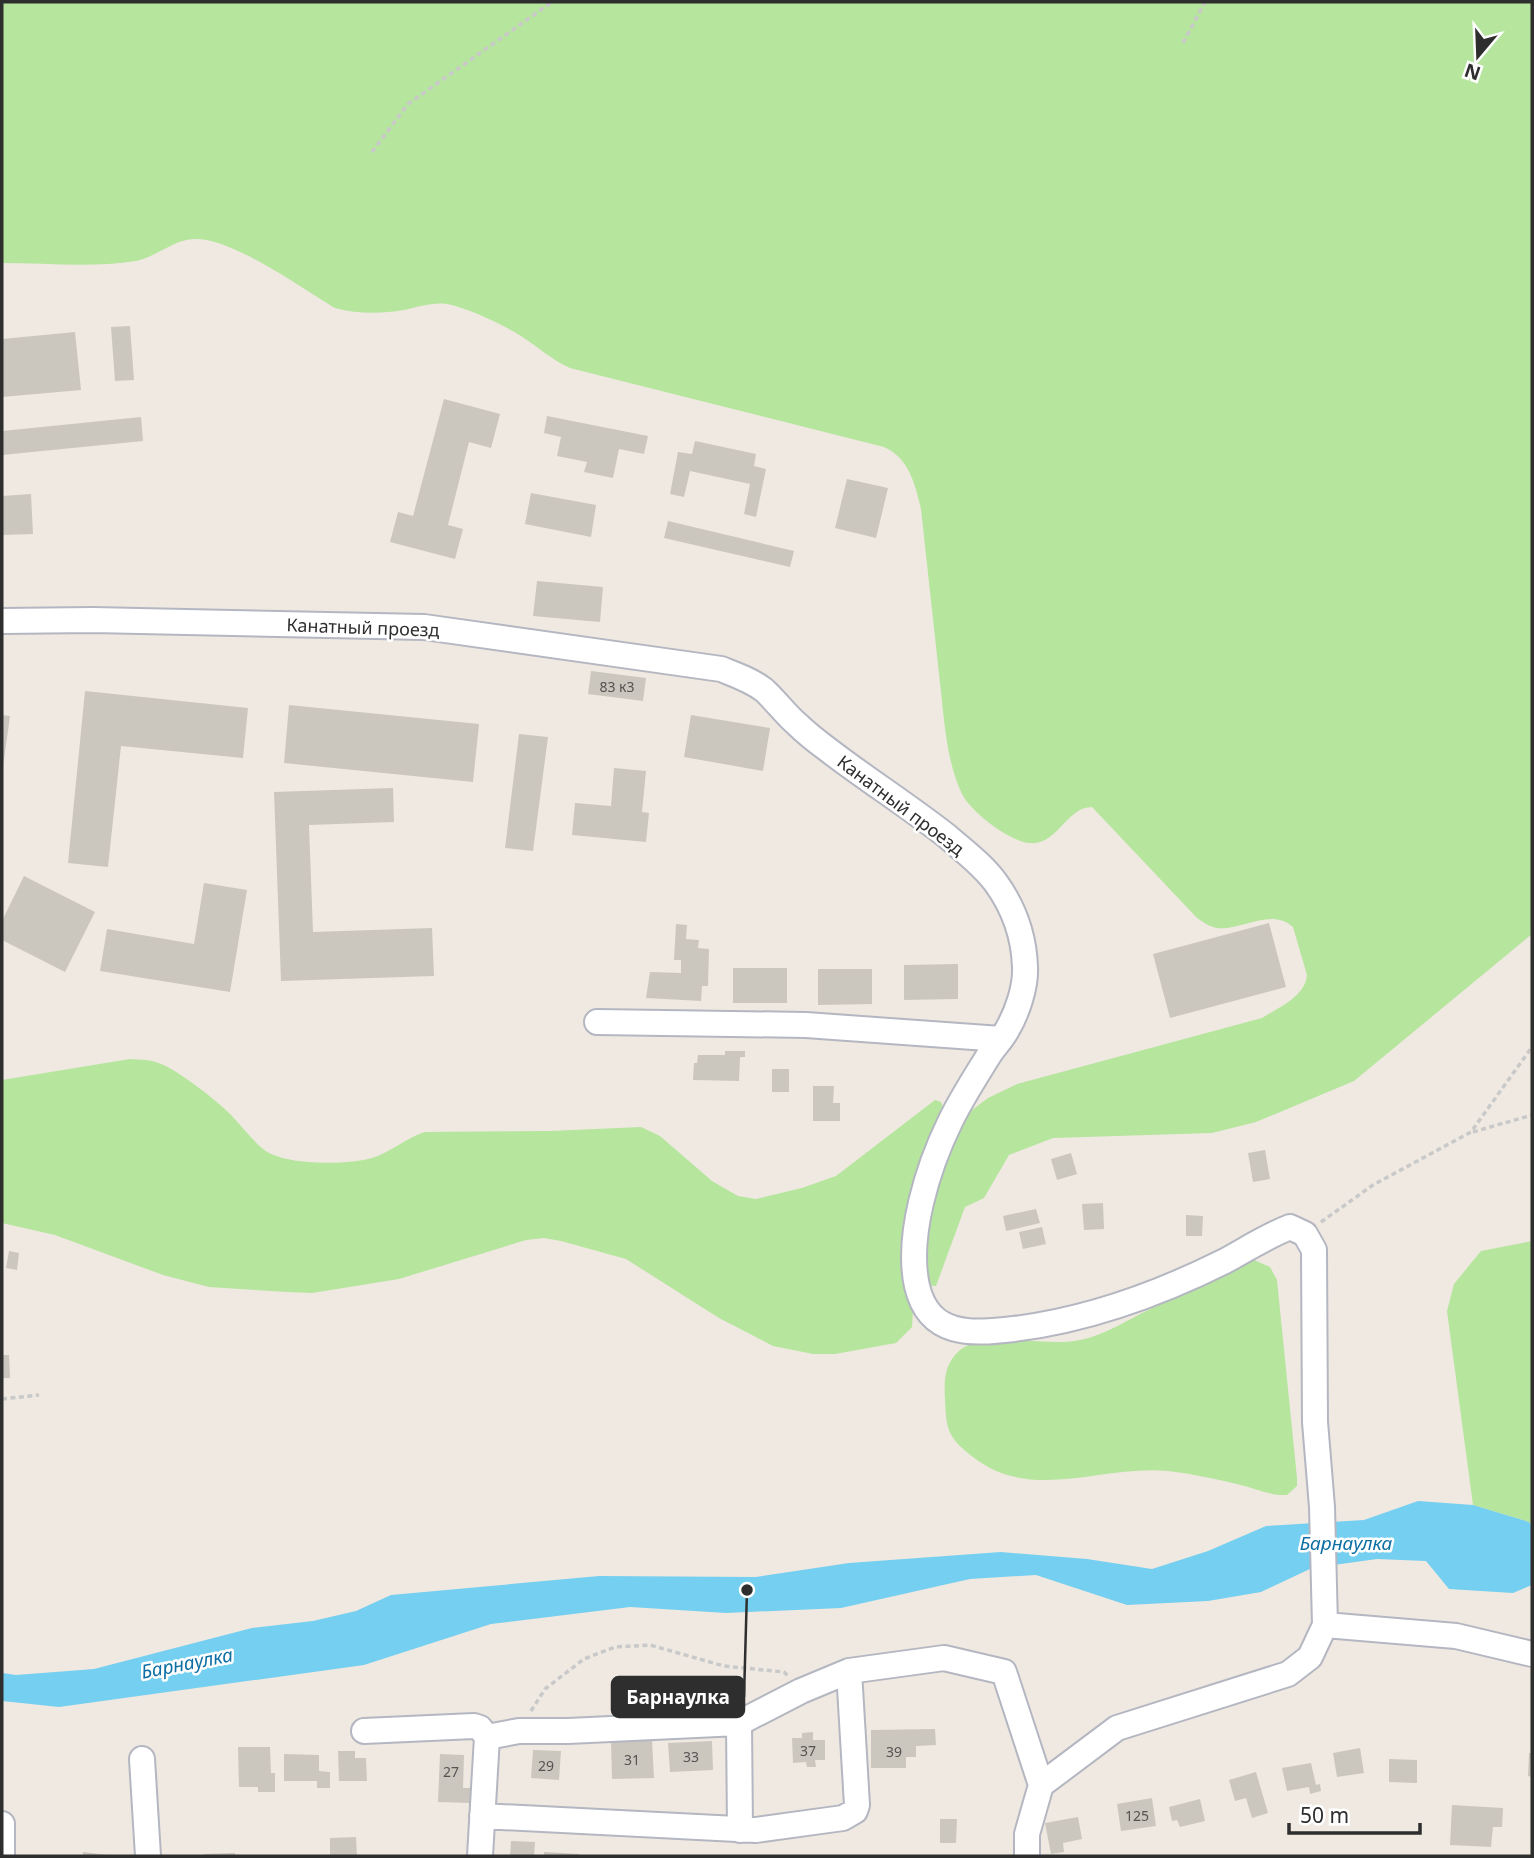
<svg xmlns="http://www.w3.org/2000/svg" width="1534" height="1858" viewBox="0 0 1534 1858" font-family="'Noto Sans',sans-serif">
<style>
.green{fill:#b6e59e}
.water{fill:#75cff0}
.building{fill:#cbc7bf}
.lines{fill:none;stroke-linecap:round;stroke-linejoin:round}
.minor-casing{stroke:#b4b7c1;stroke-width:28}
.path{stroke:#c9c9c9;stroke-width:3.5;stroke-dasharray:5 3.5;stroke-linecap:butt}
.minor{stroke:#fff;stroke-width:24}
.labels{text-anchor:middle;dominant-baseline:central;stroke-width:5;stroke-linejoin:round;paint-order:stroke}
.number-label{font-size:14px;fill:#555452}
.street-label{font-size:18px;fill:#2e2e2e;stroke:#fff}
.water-label{font-size:19px;font-style:italic;fill:#0d6fa3;stroke:#fff}
.leader{fill:none;stroke:#2e2e2e;stroke-width:2.5}
.callout-dot{fill:#2e2e2e;stroke:#fff;stroke-width:2.5}
.callout{fill:#2e2e2e;stroke:#2e2e2e;stroke-width:2.5}
.callout-label{font-size:19px;text-anchor:middle;font-weight:bold;fill:#fff}
</style>
<rect width="100%" height="100%" fill="#efe9e1"/>
<path class="green" d="M2,2H1532V934L1354,1081L1256,1122L1212,1133L1053,1138L1009,1155L984,1198L965,1207L936,1286L925,1285L922,1263L929,1200L964,1116L988,1098L1017,1084L1262,1018C1279,1007 1305,997 1307,975L1293,927C1271,907 1241,931 1217,928C1210,927 1203,922 1197,918L1092,807C1066,807 1057,846 1030,843C1010,842 971,812 962,794C945,758 944,713 939,674C933,619 927,564 921,509C915,484 909,458 884,447L570,368C552,360 538,347 521,336C502,324 468,308 447,304C432,302 418,307 404,310C380,314 358,314 335,308C301,288 234,239 196,239C176,238 156,257 136,261C92,268 46,263 2,263Z
M130,1059C140,1060 151,1059 161,1064C179,1071 216,1100 230,1114C241,1125 251,1139 263,1149C283,1166 348,1165 372,1158C391,1152 406,1138 425,1132L550,1131L641,1127L660,1136L712,1181L738,1196L756,1199L802,1188L836,1176L935,1100L941,1102L944,1110L902,1254L903,1280L913,1311L912,1327L896,1343L835,1354H813L773,1346L719,1318L626,1259L561,1241L544,1238L526,1240L399,1279L312,1293L287,1292L209,1287L163,1275L55,1235L2,1223V1080Z
M1532,1241V1526L1529,1522L1473,1505L1447,1311L1454,1284L1481,1251Z
M1252,1259L1270,1267L1277,1280L1297,1478V1486L1287,1495C1271,1496 1257,1489 1241,1485C1217,1479 1193,1474 1168,1471C1100,1465 1032,1503 973,1457C948,1438 946,1429 945,1399C944,1380 944,1364 960,1350C984,1330 1042,1346 1074,1341C1098,1338 1121,1324 1142,1313C1179,1295 1215,1277 1252,1259Z"/>
<path class="water" d="M1418,1501L1473,1505L1529,1522L1532,1526V1585L1513,1593L1449,1589L1426,1561L1377,1559L1312,1568L1261,1592L1208,1601L1127,1605L1036,1575L970,1579L841,1608L726,1613L630,1607L491,1624L364,1665L59,1707L2,1701V1673L16,1675L94,1669L252,1628L313,1621L356,1611L391,1595L599,1576L756,1577L849,1563L1001,1552L1087,1559L1152,1569L1208,1551L1266,1526L1364,1520Z"/>
<path class="building" d="M130,326L134,380L115,381L111,327Z
M75,332L81,390L2,397V339Z
M444,399L500,414L491,448L469,442L448,525L463,529L455,559L390,542L398,512L413,516Z
M547,416L648,436L644,454L619,449L613,478L584,472L587,462L557,456L561,437L544,433Z
M141,417L143,441L2,455V431Z
M695,441L756,454L754,466L766,469L756,517L744,514L750,484L690,471L684,497L670,494L678,452L692,454Z
M847,479L888,488L876,538L835,528Z
M531,493L596,505L591,537L525,524Z
M31,494L33,534L2,535V496Z
M668,521L794,551L790,567L664,538Z
M537,581L603,587L600,622L533,616Z
M591,671L646,678L643,701L588,694Z
M85,691L248,708L243,758L121,746L108,867L68,863Z
M289,705L479,724L473,782L284,763Z
M2,715L10,716L3,767H2Z
M691,715L770,728L763,771L684,757Z
M519,734L548,737L533,851L505,848Z
M614,768L646,771L642,812L649,813L646,842L572,835L575,803L611,806Z
M393,788L394,822L309,825L313,932L432,928L434,976L281,981L274,792Z
M24,876L95,912L65,972L2,940V921Z
M204,883L247,890L230,992L100,971L107,929L194,944Z
M1269,923L1286,987L1170,1018L1153,954Z
M676,924L687,925L686,939L699,940L698,948L709,949L708,986H702L701,1001L646,998L650,972L681,973V960H674Z
M958,964V999L904,1000V965Z
M733,968H787V1003H733Z
M818,969H872V1004L818,1005Z
M725,1051H745V1057H740L739,1081L693,1080L694,1063H697L698,1055H725Z
M772,1069H789V1092H772Z
M813,1086H834L833,1103H840V1121H813Z
M1265,1150L1270,1179L1253,1182L1248,1153Z
M1071,1153L1077,1174L1057,1180L1051,1159Z
M1103,1203L1104,1229L1084,1230L1082,1204Z
M1036,1209L1040,1223L1006,1231L1003,1216Z
M1186,1215L1203,1216L1202,1236H1186Z
M1042,1227L1046,1244L1023,1249L1019,1232Z
M9,1251L19,1253L17,1270L6,1268Z
M2,1355H9L10,1378H2Z
M935,1729L936,1745L916,1746V1757H906V1768H871V1730Z
M813,1732V1740H825V1760H815L816,1767H807L806,1762L793,1763L792,1738H802V1733Z
M652,1740L654,1778L612,1779L611,1741Z
M712,1741L713,1770L670,1772L668,1743Z
M238,1747H270L271,1773H275V1792H258V1787H239Z
M1360,1748L1364,1773L1337,1777L1333,1753Z
M533,1750L561,1751L559,1780L531,1778Z
M338,1751H355V1758H366L367,1781H339Z
M1529,1753H1532V1777L1528,1776Z
M284,1754L319,1755V1771L330,1772V1788H317V1781H284Z
M440,1754L464,1755L463,1788H471L470,1803L438,1802Z
M1389,1759L1417,1760V1783L1389,1782Z
M1311,1763L1316,1785L1320,1784L1321,1791L1310,1794L1309,1787L1287,1791L1282,1768Z
M1256,1772L1268,1813L1252,1818L1246,1798L1235,1801L1229,1780Z
M1152,1798L1156,1826L1121,1831L1117,1804Z
M1200,1799L1205,1821L1180,1827L1177,1820L1172,1821L1169,1807Z
M1452,1805L1503,1808L1502,1827H1493L1491,1847L1450,1845Z
M1078,1817L1082,1839L1063,1843L1064,1852L1051,1854L1045,1823Z
M940,1819H957L956,1843H940Z
M356,1837L357,1856H330V1838Z
M511,1841L535,1842L534,1856H510Z
M83,1852L107,1855V1856H83Z
M544,1852L579,1854V1856H544Z
M235,1853V1856H204V1854Z"/>
<g class="lines">
<defs>
<path id="minor" d="M2,621L93,620L424,627L721,669C736,675 751,680 764,690C776,701 786,715 798,725C808,735 819,743 831,752C869,781 910,807 948,837C964,851 983,865 996,883C1014,908 1024,936 1025,967C1026,987 1017,1013 1007,1030C1002,1039 995,1046 989,1055C976,1076 961,1099 950,1122C928,1167 906,1236 917,1286C929,1337 971,1334 1014,1329C1087,1320 1159,1294 1225,1261C1247,1249 1267,1236 1290,1227L1305,1234L1314,1250L1315,1422L1322,1507L1325,1625L1310,1657L1288,1674L1117,1728L1041,1785L1027,1834V1856
M597,1022L806,1025L1001,1039
M1325,1625L1456,1636L1532,1654
M739,1723L740,1830
M364,1731L474,1726L480,1728L487,1737L480,1856
M487,1737L519,1731H568L739,1723L801,1691L849,1671L944,1658L1004,1672L1041,1785
M142,1759L148,1856
M482,1816L756,1830L843,1818L855,1811L857,1805L849,1671
M2,1824V1856"/>
</defs>
<use href="#minor" class="minor-casing"/>
<path class="path" d="M1183,43L1205,2
M372,152L408,104L552,2
M1473,1132L1532,1115
M1321,1222L1373,1185L1471,1132L1532,1047
M2,1399L39,1395
M531,1711L545,1689L584,1659L615,1647L650,1645L724,1666L784,1672L788,1676"/>
<use href="#minor" class="minor"/>
</g>
<g class="labels">
<g class="number-label">
<text x="617" y="686">83 к3</text>
<text x="808" y="1750">37</text>
<text x="894" y="1751">39</text>
<text x="691" y="1756">33</text>
<text x="632" y="1759">31</text>
<text x="546" y="1765">29</text>
<text x="451" y="1771">27</text>
<text x="1137" y="1815">125</text>
</g>
<g class="street-label">
<text transform="translate(363 627) rotate(2)">Канатный проезд</text>
<text transform="translate(901 805) rotate(37)">Канатный проезд</text>
</g>
<g class="water-label">
<text x="1346" y="1543">Барнаулка</text>
<text transform="translate(187 1663) rotate(-11)">Барнаулка</text>
</g>
</g>
<path class="leader" d="M747 1590L744 1697"/>
<circle class="callout-dot" cx="747" cy="1590" r="7"/>
<rect class="callout" x="612" y="1677" width="132" height="40" rx="7"/>
<g class="callout-label">
<text x="678" y="1704">Барнаулка</text>
</g>
<rect width="1534" height="1858" fill="none" stroke="#2e2e2e" stroke-width="7"/>
<g transform="translate(1478 56) rotate(199)" stroke="#ffffff" stroke-width="5" paint-order="stroke">
<path d="M0-5L12 26L0 18L-12 26Z" fill="#2e2e2e"/>
<text y="-10" font-size="19" font-weight="bold" text-anchor="middle" fill="#2e2e2e">N</text>
</g>
<path d="M1289 1823v10h131v-10" fill="none" stroke="#2e2e2e" stroke-width="3.5"/>
<text x="1300" y="1823" font-size="21" fill="#2e2e2e" stroke="#ffffff" stroke-width="5" paint-order="stroke">50 m</text>
</svg>
